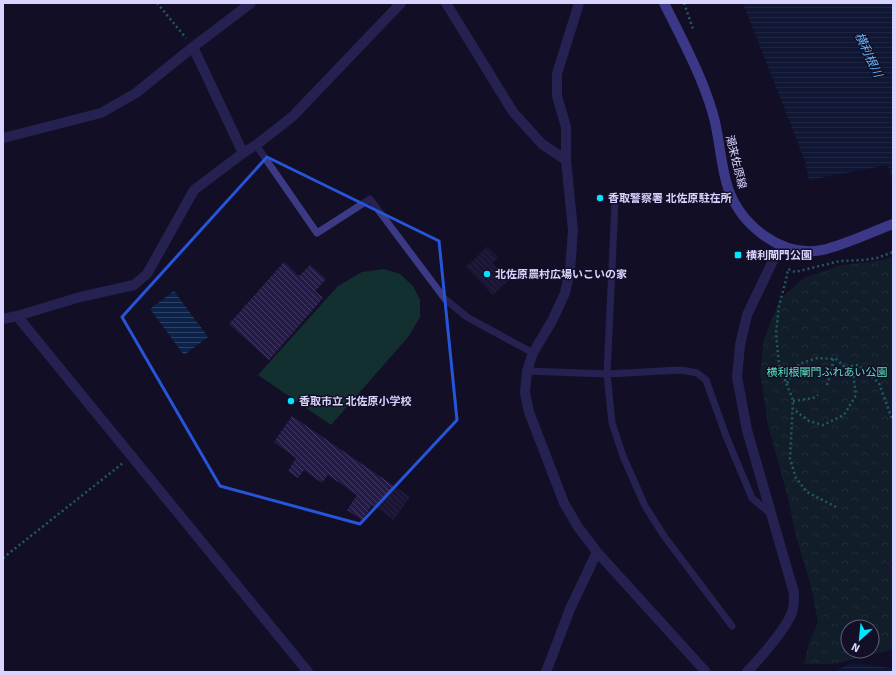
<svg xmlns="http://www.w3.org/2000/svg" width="896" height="675" viewBox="0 0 896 675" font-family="Signika,'Noto Sans JP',sans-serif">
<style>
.park{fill:url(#park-crowns);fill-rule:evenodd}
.pitch{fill:#12302f}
.water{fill:url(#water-rules)}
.building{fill:url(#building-back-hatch)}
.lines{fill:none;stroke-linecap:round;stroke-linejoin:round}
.path{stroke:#2fb8b0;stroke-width:2.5;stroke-dasharray:2 3;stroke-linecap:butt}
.lane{stroke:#3d3a85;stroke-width:7}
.street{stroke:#3d3a85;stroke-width:10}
.secondary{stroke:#6f6bff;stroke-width:10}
.marked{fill:none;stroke:#2655da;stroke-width:3;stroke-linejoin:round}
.poi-dot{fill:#00e5ff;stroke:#130f26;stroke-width:1.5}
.labels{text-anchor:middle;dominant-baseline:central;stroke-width:3;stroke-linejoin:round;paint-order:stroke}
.street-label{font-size:11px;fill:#d9d4ff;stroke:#130f26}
.poi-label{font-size:11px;font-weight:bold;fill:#d9d4ff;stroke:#130f26;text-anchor:start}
.park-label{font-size:11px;fill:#5fe0c0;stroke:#130f26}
.water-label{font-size:12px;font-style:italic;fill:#62b6ff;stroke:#130f26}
</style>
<defs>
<pattern id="park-crowns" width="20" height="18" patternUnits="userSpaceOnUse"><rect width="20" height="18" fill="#12302f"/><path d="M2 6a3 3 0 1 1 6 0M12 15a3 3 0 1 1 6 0" fill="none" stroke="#344d4e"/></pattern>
<pattern id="water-rules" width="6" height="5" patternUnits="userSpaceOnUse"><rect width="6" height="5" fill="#0c2248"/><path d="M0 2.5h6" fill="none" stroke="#2f4163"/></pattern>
<pattern id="building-back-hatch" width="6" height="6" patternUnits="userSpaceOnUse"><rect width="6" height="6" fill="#241b47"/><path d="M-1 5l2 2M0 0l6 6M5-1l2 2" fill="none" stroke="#433b63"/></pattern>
</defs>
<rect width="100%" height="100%" fill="#130f26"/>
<path class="park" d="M893,257V649L835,664H804L809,642L818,623L811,586L796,536L787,494L768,425L760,372L764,339L780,299L804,278L842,265L878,261ZM848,627H872V651H848Z"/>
<path class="pitch" d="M384,269L400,274L413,286L420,300V317L409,336L331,425L258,375L338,286L362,272Z"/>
<path class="water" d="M743,3H891L893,7V184L888,165L809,180L805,161Z
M174,291L208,337L184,355L150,309Z
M853,663L890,668L893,670V672H832Z"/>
<path class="building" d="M487,247L498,258L492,263L509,280L493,295L466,267Z
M284,262L299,276L310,265L326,279L315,291L323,298L269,360L229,324Z
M292,416L410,497L394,520L372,505L362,520L347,510L357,495L328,475L322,483L304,470L298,478L288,471L296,458L274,442Z
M893,560V569L888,570L887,561Z"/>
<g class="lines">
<path class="path" d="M157,3L186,38
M684,3L693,29
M846,367L858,365L879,383L893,422
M787,383L799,364L817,358L836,359L853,374L856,395L844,415L823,425L809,421L793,409
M827,385L832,370L833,359
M793,401L813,398L818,395
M836,507L807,492L796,478L790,459L793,400L779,365L776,333L779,306L786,280L788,269L795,272L840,261L863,260L877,258L893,252
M3,558L123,463"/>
<path class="lane" d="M256,145L317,233L370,199L445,299L467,317L533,353
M615,203L607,374L612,423L623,456L645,506L664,536L732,626
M527,371L607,374L681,370L697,373L706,380L726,436L752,498L771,514"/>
<path class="street" d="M446,3L513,112L542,144L566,160
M579,3L557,74V96L566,127V160L573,230L570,270L565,293L552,321L533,353L527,371L525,393L529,412L564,503L578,527L597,552L706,672
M193,47L243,153
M3,138L101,113L136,93L193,47L251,3
M17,316L308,672
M3,319L17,316L80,297L134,285L147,274L194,190L243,153L256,145L292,117L401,3
M546,672L570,609L597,552
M747,672C760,658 789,626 793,609C794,604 794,598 794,593L747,430L737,377L740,345L747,315L780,246"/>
<path class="secondary" d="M664,3C682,39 702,76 713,114C720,138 720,164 728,188C741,225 781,258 822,250C845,245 871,232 893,224"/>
</g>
<path d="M0 0H896V675H0ZM267,157L439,241L457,420L360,524L220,486L122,317Z" fill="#130f26" fill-opacity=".55" fill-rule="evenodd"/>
<path class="marked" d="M267,157L439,241L457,420L360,524L220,486L122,317Z"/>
<g class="poi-dot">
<circle cx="600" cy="198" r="4"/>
<rect x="734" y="251" width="8" height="8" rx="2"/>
<circle cx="487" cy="274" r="4"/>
<circle cx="291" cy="401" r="4"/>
</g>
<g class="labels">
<g class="street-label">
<text transform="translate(736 162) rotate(76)">潮来佐原線</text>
</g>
<g class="poi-label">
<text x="608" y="198">香取警察署 北佐原駐在所</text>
<text x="746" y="255">横利閘門公園</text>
<text x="495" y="274">北佐原農村広場いこいの家</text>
<text x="299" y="401">香取市立 北佐原小学校</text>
</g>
<g class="park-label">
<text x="827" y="372">横利根閘門ふれあい公園</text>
</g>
<g class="water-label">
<text transform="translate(868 55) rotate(65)">横利根川</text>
</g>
</g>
<rect width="896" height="675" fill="none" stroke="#d9d4ff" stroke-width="8"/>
<g transform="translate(860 639) rotate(207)"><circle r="19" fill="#130f26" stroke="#625e7d"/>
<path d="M0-3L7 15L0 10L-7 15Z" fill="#00e5ff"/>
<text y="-6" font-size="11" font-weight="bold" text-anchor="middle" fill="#d9d4ff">N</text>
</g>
</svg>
